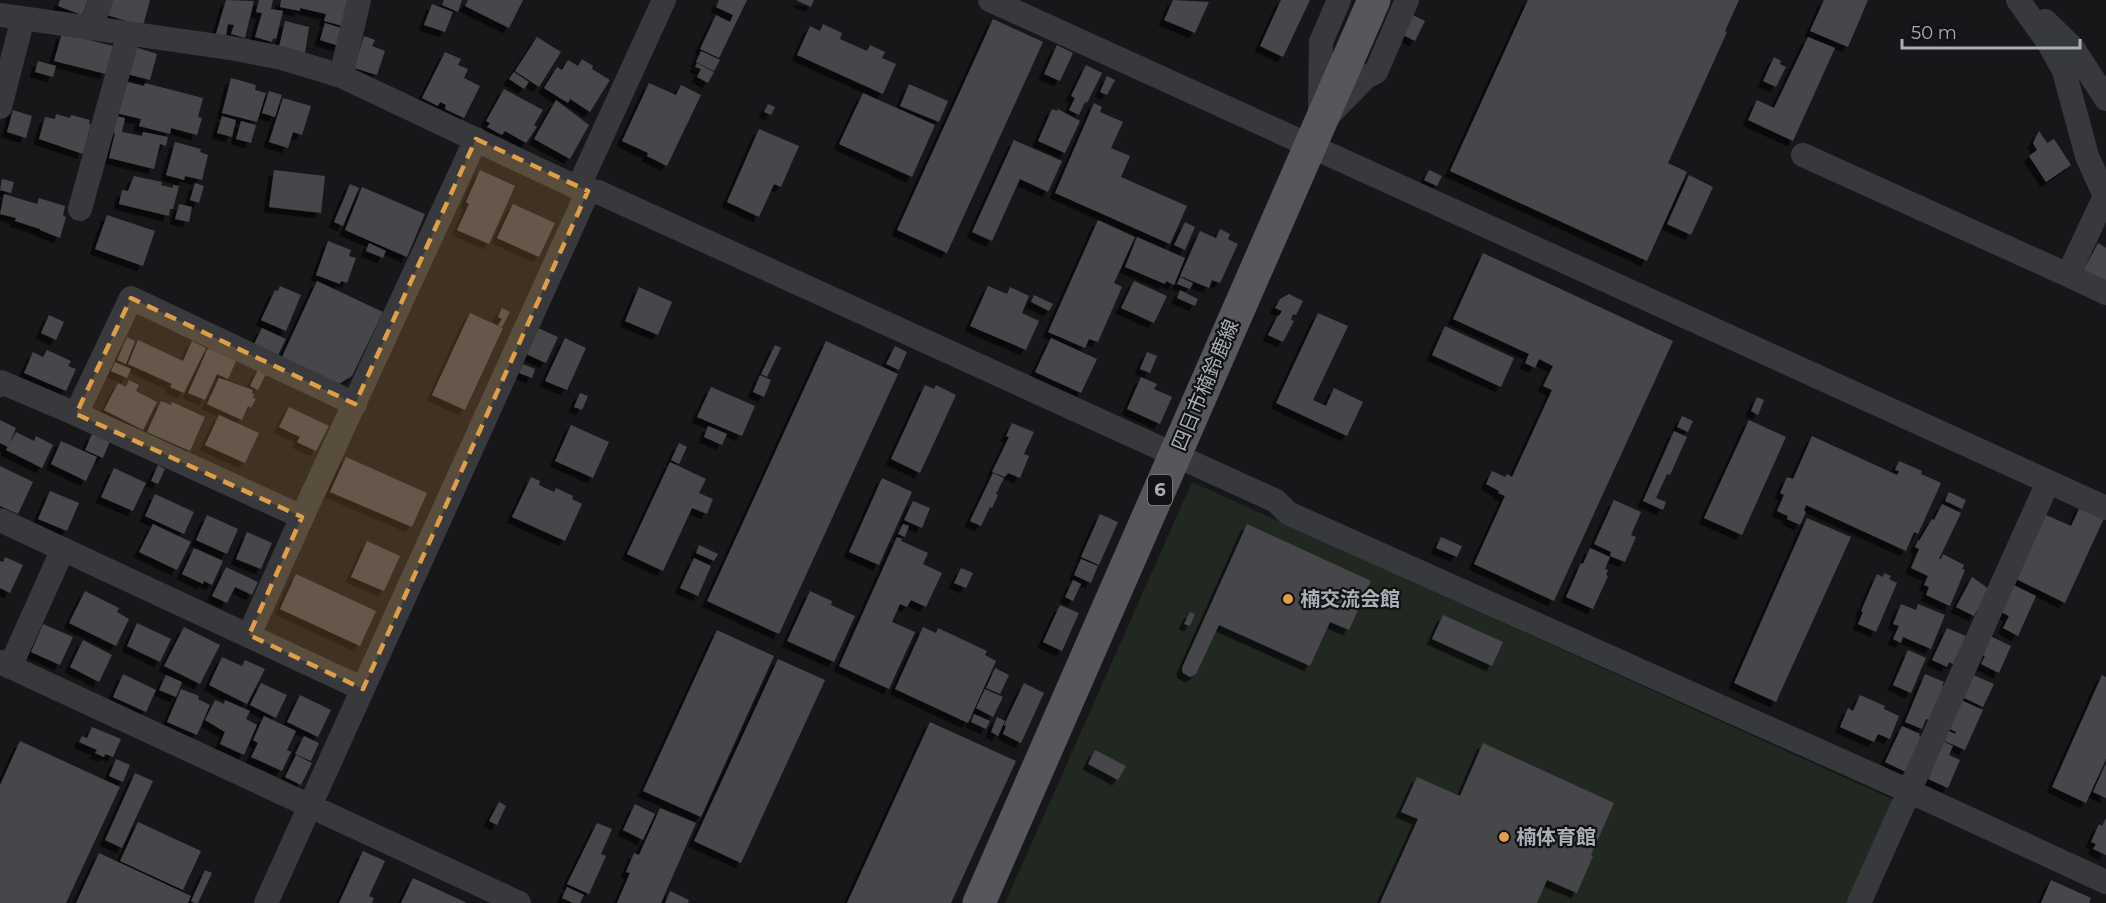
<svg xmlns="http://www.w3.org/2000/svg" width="2106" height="903" viewBox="0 0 2106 903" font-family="Montserrat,'Noto Sans JP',sans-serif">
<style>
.green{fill:#212822}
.building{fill:#46474b;filter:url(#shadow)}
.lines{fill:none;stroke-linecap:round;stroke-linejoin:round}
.minor{stroke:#38393d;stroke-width:24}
.primary{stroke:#55575c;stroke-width:33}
.marked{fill:#e09e47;fill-opacity:0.2;stroke:#e09e47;stroke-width:4.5;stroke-dasharray:12 8;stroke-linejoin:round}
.poi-dot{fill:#e09e47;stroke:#121214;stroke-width:2}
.labels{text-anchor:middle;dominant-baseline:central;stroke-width:4.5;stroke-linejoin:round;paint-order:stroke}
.shield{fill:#121214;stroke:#7c8086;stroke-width:1.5}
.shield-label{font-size:18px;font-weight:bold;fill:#aaafb7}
.street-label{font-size:20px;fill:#aaafb7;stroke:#121214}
.poi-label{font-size:20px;font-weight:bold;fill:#aaafb7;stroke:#121214;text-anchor:start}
</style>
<defs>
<filter id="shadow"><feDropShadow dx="-5.5" dy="5.5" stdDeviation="0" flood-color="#0009"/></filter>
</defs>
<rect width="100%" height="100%" fill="#171719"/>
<path class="green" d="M1192,482L1894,800L1847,903H1005Z"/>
<path class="building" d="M60,0H88L82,15L58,6Z
M112,0H150L143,26L107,15Z
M226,0L254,1L245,38L231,34L234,25L228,24L225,39L215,37Z
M259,0H273L271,9L283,11L276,39L273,38L272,42L255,37L262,13L256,12Z
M281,0H349L343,26L324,21L326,14L300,8V11L280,7Z
M444,0H462L458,12L442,5Z
M468,0H523L509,28L465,6Z
M719,0H747L719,58L700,49L716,15L730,22L733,15L716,7Z
M796,0H814L811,7Z
M1173,0L1209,2L1195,33L1164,20Z
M1281,0H1310L1283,57L1260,46Z
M1528,0H1739L1725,31L1727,32L1668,163L1687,172L1647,261L1450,171Z
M1824,0H1868L1848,47L1810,31Z
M432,4L453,12L445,32L424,25Z
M1411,14L1425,21L1415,41L1401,34Z
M993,19L1043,42L947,253L897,230Z
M285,21L309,27L305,53L279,47Z
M325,23L344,29L339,46L320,40Z
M823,24L842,33L840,39L867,51L870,45L885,52L882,58L896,64L883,94L797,55L810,26L820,31Z
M62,33L113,46L106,74L54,61Z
M364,36L375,40L372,46L385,51L377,75L354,68Z
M537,37L561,52L539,87L515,71Z
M1808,37L1835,48L1793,141L1748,120L1757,100L1774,108Z
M1057,45L1073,53L1060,81L1044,74Z
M135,47L157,54L150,80L127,74Z
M701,51L720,60L714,71L696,62Z
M445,52L461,59L458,65L468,69L464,78L480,86L464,118L445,109L446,105L440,102L438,106L422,98Z
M1774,57L1781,61L1780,64L1786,67L1776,87L1763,81Z
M582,59L593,66L592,69L610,80L590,112L570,99L568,103L544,88L557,67L562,70L568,60L578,66Z
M38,61L56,66L53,77L35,72Z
M697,63L714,72L708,83L697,77L701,69L695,67Z
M1086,65L1102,73L1087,103L1085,102L1079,115L1069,110L1075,98L1071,96Z
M514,72L529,82L524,89L509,79Z
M1107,76L1115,80L1107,95L1100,92Z
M231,78L256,85L255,90L266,93L257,122L222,113Z
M124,81L144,86L145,83L203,98L198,117L202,118L197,135L171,128L170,134L139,126L141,119L116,113Z
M649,83L676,95L681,85L701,95L667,166L647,156L648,153L622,141Z
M909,84L948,101L939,122L900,106Z
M504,89L543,110L534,125L537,127L526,143L505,131L502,135L487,127L490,123L486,121Z
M269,91L282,95L275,117L262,113Z
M863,93L935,125L912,177L839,144Z
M283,98L311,106L302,135L293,132L288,148L269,142Z
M556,100L589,125L570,159L534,139Z
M1094,103L1102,107L1100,112L1123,122L1111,148L1130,156L1121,177L1187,206L1170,244L1055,193Z
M768,104L775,107L771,115L764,112Z
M1052,109L1057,111L1058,109L1080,121L1065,153L1038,141Z
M13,110L32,116L26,138L7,132Z
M56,114L70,118L71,115L90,120L89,124H91L83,154L39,139L45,117L55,119Z
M116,116L125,118L122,132L142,136L143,132L168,137L166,146L160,144L154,169L109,158L115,133H112Z
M222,116L236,120L232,137L217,133Z
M241,121L256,125L251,143L236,139Z
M759,129L799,146L781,187L774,184L759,217L727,202Z
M2039,131L2047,143L2054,139L2071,165L2046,182L2029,156L2037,150L2033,143Z
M1014,140L1062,161L1048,192L1020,179L992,241L972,232Z
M175,142L201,149L200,152L208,155L202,180L185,176L184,180L166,175Z
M274,170L325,176L321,213L269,207Z
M480,170L515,186L489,244L457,230L469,204L466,202Z
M1429,170L1442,176L1437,186L1424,180Z
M1689,175L1713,187L1691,235L1667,224Z
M134,176L162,182L161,185L173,188V185L179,186L173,209H170L169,216L119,204L122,190L128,191Z
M2,179L14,182L11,193L0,190Z
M195,183L204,186L199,203L190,200Z
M350,184L359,188L343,226L334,222Z
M362,187L425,214L407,257L345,230Z
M4,194L37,204L39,198L65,206L63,216L66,217L60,238L40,230V229L15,221L16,218L0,214Z
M179,204L192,207L189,222L175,219Z
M513,204L555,223L539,257L497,238Z
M107,215L155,231L143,266L95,249Z
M1098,220L1135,237L1114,283L1122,287L1098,342L1089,339L1085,348L1048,332Z
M1185,222L1195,227L1185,250L1174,245Z
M1220,229L1230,234L1228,239L1238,244L1220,283L1212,280L1209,288L1180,276L1200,231L1216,238Z
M1137,237L1185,258L1174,285L1166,281L1165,284L1125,267Z
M328,241L351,250L349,256L356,258L347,283L341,281L340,284L316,275Z
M369,243L386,251L383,258L366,251Z
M2098,243L2106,248V283L2083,271Z
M1483,253L1673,341L1554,601L1474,564L1505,496L1498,493L1499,491L1486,484L1492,471L1505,477L1507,474L1512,477L1552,390L1543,386L1553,366L1539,359L1535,368L1525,363L1529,354L1453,319Z
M1180,277L1193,283L1190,289L1177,284Z
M317,281L383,312L352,376L339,384L282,357Z
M1134,281L1167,296L1154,323L1121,308Z
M280,286L301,295L286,331L261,320L275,290L278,291Z
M988,286L1007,294L1010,287L1029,296L1022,313L1039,321L1026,350L970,326Z
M639,287L672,302L658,335L625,321Z
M1180,290L1198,299L1195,306L1177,298Z
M1289,294L1303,301L1296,315L1293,314L1291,320L1294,321L1283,342L1268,335L1278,315L1279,316L1282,311L1275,308L1280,299Z
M1034,295L1053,304L1049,311L1031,302Z
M502,308L510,312L502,327L498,325L502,319L498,317Z
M470,313L503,328L465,410L432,395Z
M1318,313L1348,326L1313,400L1326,406L1334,388L1363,402L1347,436L1276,403Z
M49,315L64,322L56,340L41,333Z
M1445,326L1514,358L1501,387L1432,355Z
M262,328L286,339L278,355L254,344Z
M538,328L558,337L546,363L526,354Z
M127,337L135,341L126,364L117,360Z
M565,338L586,348L567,390L545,381Z
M1051,338L1097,359L1081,393L1035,372Z
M138,340L183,361L192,341L206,348L184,393L170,387L172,384L128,364Z
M826,341L898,374L779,634L707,601Z
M775,345L781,348L767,377L761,374Z
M895,346L907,352L899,370L886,364Z
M208,348L236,361L228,379L217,374L205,400L188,393Z
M47,350L71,361L68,366L76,369L66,391L24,373L33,352L43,357Z
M1147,352L1157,356L1150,373L1140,369Z
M115,362L131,369L127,378L111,371Z
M523,364L535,369L532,378L519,373Z
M258,370L266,374L258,390L250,386Z
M760,375L771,380L764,397L753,392Z
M1141,377L1157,384L1154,389L1172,397L1160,424L1127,409Z
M219,378L253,390L252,393L254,394L253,398L256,399L251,408L248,406L242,420L207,404Z
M129,380L139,385L136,391L157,402L143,430L104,410L118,383L126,387Z
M925,385L934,389L936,385L956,395L920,473L891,459Z
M711,387L755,406L742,436L697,417Z
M580,393L588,396L582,410L574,407Z
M1757,397L1764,400L1758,415L1751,411Z
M161,401L171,405L172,402L205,417L190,451L147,432Z
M289,407L329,426L316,451L297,442L300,437L279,427Z
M219,415L259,433L245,463L205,445Z
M1682,416L1693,421L1688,432L1677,427Z
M0,420L16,428L8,447L0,443Z
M1749,420L1786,437L1742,535L1704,518Z
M1012,423L1034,432L1024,454L1029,456L1020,478L1008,473L1005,477L992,472L1009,437L1006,436Z
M571,425L609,442L593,478L555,461Z
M708,426L727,434L722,445L704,437Z
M1674,431L1687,437L1670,475L1667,474L1656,498L1666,502L1663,510L1643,501Z
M16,432L34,441L36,436L53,445L42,468L6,450Z
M92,434L110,441L103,458L85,450Z
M1812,436L1897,475L1899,471L1895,470L1899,461L1922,471L1921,474L1941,483L1918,534L1914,532L1906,551L1806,505L1804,511L1806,512L1800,525L1787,519L1788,516L1777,511L1784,495L1780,493L1787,477L1793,479Z
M61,441L97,457L86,481L51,464Z
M679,443L687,447L679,464L671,460Z
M346,457L427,493L412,527L330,492Z
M670,462L706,479L699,493L713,499L707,514L692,508L663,571L627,554Z
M158,465L165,469L158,484L151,481Z
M0,466L33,482L18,514L0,506Z
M114,468L146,483L133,511L101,497Z
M993,473L1004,478L996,494L998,495L992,508L990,507L981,526L970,521Z
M531,477L540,481L539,485L554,492L556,488L573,496L572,499L582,504L565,541L512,517Z
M882,478L912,492L879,565L849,552Z
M50,491L79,503L67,531L38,519Z
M1949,492L1966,500L1962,509L1945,501Z
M155,494L194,512L184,534L145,516Z
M1614,500L1641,512L1631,535L1636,537L1625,562L1610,556L1611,552L1594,544Z
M913,501L930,508L922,528L904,520Z
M1942,504L1961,513L1939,559H1941L1943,554L1964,565L1962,569L1965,570L1950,606L1926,595L1929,587L1924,585L1928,576L1911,568L1919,549L1915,547L1918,540L1919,541L1932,519L1934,520Z
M2081,505L2105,516L2065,603L2014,578L2044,514L2071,526Z
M1100,514L1118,522L1099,565L1081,557Z
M207,515L238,529L227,554L196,540Z
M1807,518L1851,537L1776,702L1734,683Z
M153,524L191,542L177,570L139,552Z
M903,524L909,526L905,537L898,534Z
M1247,524L1371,581L1349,630L1330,622L1310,666L1219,625L1196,674L1190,677L1183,673L1182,668Z
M247,532L272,543L261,569L236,559Z
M897,537L902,539L901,541L928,553L923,564L942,573L926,607L911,600L907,607L900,604L892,622L915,632L889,689L839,666Z
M1441,537L1462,546L1457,557L1436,548Z
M367,541L400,556L384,591L351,577Z
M699,545L718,554L714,561L696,553Z
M194,548L223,561L212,585L204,581L203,584L182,574Z
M1590,548L1610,557L1605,569L1608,570L1606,575L1608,576L1593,609L1566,597L1581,563L1583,564Z
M5,557L23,565L10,593L0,588V561L3,562Z
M694,558L711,566L698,596L680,588Z
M1081,559L1098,566L1091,583L1074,575Z
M226,567L258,582L252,595L235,587L227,603L212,596Z
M961,568L973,573L966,588L954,583Z
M1884,573L1891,576L1889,579L1897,583L1876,632L1858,624L1863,612L1861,611L1877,574L1883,577Z
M296,574L376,611L360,646L280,609Z
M1972,577L1989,589L1974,616L1956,607Z
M1073,580L1081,584L1073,601L1065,597Z
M2014,585L2036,596L2018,636L2003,628L2009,616L2001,612Z
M85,591L119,608L117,612L129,619L116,646L69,623Z
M810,591L832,601L831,605L855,616L834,662L787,641Z
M1901,604L1916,610L1918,604L1945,615L1931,649L1903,637L1901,643L1893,639L1899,626L1893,624Z
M1060,605L1079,613L1062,651L1043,642Z
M1190,612L1195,614L1190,626L1184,624Z
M1443,615L1503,642L1492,666L1432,639Z
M137,623L171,639L160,662L127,646Z
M43,624L73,637L60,665L31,652Z
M184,627L220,645L200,684L164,666Z
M923,627L936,633L938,628L987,651L985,655L996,661L968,723L895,689Z
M1947,628L1966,636L1953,664L1949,662L1947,667L1932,660Z
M717,630L774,656L701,817L643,791Z
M1990,636L2011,646L1999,673L1981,664L1985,656L1981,654Z
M83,640L112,655L99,682L70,667Z
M1908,650L1926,658L1911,693L1893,685Z
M222,657L242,666L245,660L265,669L247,704L209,685Z
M778,659L825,680L741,863L694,841Z
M995,668L1009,675L1000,694L986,688Z
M1969,673L1994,684L1983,707L1962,697Z
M123,674L156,690L146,712L113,697Z
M1925,674L1944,682L1942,686H1944L1929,720L1926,719L1922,729L1905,722Z
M166,675L182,682L176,697L159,690Z
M2102,675L2106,677V759L2086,803L2052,787Z
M261,683L287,695L276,718L250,705Z
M1024,683L1044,693L1021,743L1003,734L1006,726L1004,725Z
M181,689L199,696L198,699L210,705L197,735L167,722Z
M985,689L1003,697L993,717L976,708Z
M300,695L331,710L318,737L287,722Z
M1860,695L1885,706L1884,709L1899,716L1890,739L1878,734L1874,742L1840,727L1848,708L1853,711Z
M215,700L224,704L225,700L250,711L246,719L257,725L244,755L220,744L225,732L205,720Z
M1961,700L1983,710L1965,750L1938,738L1943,728L1955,734L1956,732L1948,728Z
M974,714L990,721L986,729L971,722Z
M264,716L296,731L287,750L291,752L282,771L251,757L258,743L253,740Z
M997,717L1005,721L998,736L991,732Z
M930,722L1016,761L951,903H847Z
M1902,726L1920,734L1919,736L1922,737L1906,772L1885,762Z
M92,727L121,739L113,757L105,754L104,757L95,753L97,750L79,742L82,736L87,738Z
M304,736L319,743L311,761L295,754Z
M1941,740L1953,746L1949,755L1960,760L1948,788L1928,779L1932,770L1929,769Z
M20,741L120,787L66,903H0V785Z
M1483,743L1614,803L1591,855L1593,856L1577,893L1547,880L1537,903H1380L1418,819L1401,812L1417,777L1460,796Z
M1095,750L1126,766L1118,780L1088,764Z
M296,755L312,763L301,785L285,777Z
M116,759L130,765L123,782L109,776Z
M2106,763V798L2093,792Z
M135,773L153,781L122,848L105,840Z
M499,802L506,806L497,825L489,821Z
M635,804L655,814L643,840L623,830Z
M660,808L696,823L661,903H617L630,873L626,872L634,853L639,855Z
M2106,818V855L2093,849L2096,844L2091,842L2099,824L2102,826Z
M138,822L201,851L183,890L120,861Z
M597,823L612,829L601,854L606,856L589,894L567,884Z
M363,851L385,861L369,896L374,898L372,903H339Z
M99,853L191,896L188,903H76Z
M205,870L212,873L198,903H195L191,901Z
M413,878L467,903H401Z
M2051,880L2091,898L2089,903H2041Z
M567,887L584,895L580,903H573L562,898Z
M670,891L689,900L688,903H665Z"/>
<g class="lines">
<path class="minor" d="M990,0L2106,508
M2018,0L2048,42L2064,71L2087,156L2105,196L2068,275L2106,293
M0,15L231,48L282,58L341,76L578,188L598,192L1276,501L1288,513L1911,792L2106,882
M2045,21L2073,48L2106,99
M91,27L101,0
M341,76L359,0
M0,107L23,18
M1320,114L1321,42L1339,0
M1330,114L1366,77L1376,72L1407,0
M1803,155L2068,275
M578,188L664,0
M80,209L129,33
M0,385L1,382L76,414L302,517
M76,414L131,298L355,404
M0,520L363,689
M249,635L302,517L476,139
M0,662L519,903
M10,667L63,549
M266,903L588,191
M1859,903L2048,482"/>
<path class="primary" d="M979,903L1374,0"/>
</g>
<path class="marked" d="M476,139L588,191L363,689L249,635L302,517L76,414L131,298L355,404Z"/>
<g class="poi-dot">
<circle cx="1288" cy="599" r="6"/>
<circle cx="1504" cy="837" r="6"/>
</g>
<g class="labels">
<rect class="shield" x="1148" y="475" width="24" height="30" rx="4.5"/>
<g class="shield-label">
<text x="1160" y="490">6</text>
</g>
<g class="street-label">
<text transform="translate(1205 385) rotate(-67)">四日市楠鈴鹿線</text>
</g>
<g class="poi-label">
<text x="1300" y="599">楠交流会館</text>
<text x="1516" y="837">楠体育館</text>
</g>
</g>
<path d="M1902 39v9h178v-9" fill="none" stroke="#aaafb7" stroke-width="3"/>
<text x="1911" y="39" font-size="18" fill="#aaafb7" stroke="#121214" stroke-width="4.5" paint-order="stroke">50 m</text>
</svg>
